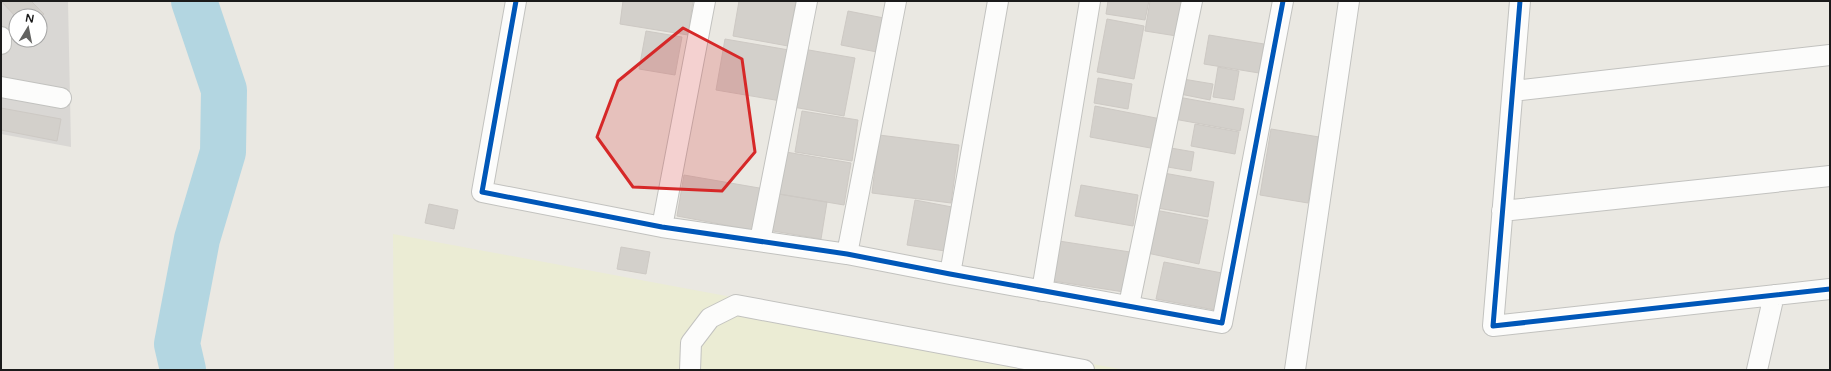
<svg xmlns="http://www.w3.org/2000/svg" width="1831" height="371" viewBox="0 0 1831 371" font-family="'Varela Round',sans-serif">
<style>
.residential{fill:#d9d7d4;fill-rule:evenodd}
.farmland{fill:#ebecd4}
.lines{fill:none;stroke-linecap:round;stroke-linejoin:round}
.river{stroke:#b3d6e1;stroke-width:46}
.building{fill:#d3d0cb;stroke:#cdc9c4}
.street-casing{stroke:#c2c2bf;stroke-width:22}
.street{stroke:#fcfcfb;stroke-width:20}
.cycleway-casing{stroke:#fff;stroke-width:8}
.cycleway{stroke:#0057b8;stroke-width:5}
.marked{fill:#d62828;fill-opacity:0.2;stroke:#d62828;stroke-width:3;stroke-linejoin:round}
</style>
<rect width="100%" height="100%" fill="#eae8e2"/>
<path class="residential" d="M1,1H68L71,147L1,134ZM16,16H40V40H16Z"/>
<path class="farmland" d="M393,234L1125,370H394Z"/>
<g class="lines">
<path class="river" d="M183,370L177,344L197,239L223,152L224,90L194,1"/>
</g>
<path class="building" d="M1,1H31L44,14L40,18V16L16,17Z
M623,1H693L688,35L620,24Z
M739,1H796L788,46L733,36Z
M1108,1H1149L1145,20L1106,14Z
M1150,1H1189L1183,37L1145,31Z
M848,11L889,19L882,53L841,45Z
M1107,19L1144,26L1134,79L1097,72Z
M646,31L682,37L675,75L639,69Z
M1209,35L1264,44L1259,73L1204,64Z
M725,39L789,50L781,101L716,90Z
M803,49L855,58L844,116L793,107Z
M1218,67L1239,71L1234,100L1213,97Z
M1098,78L1132,84L1128,109L1094,103Z
M1183,79L1213,84L1210,100L1180,94Z
M1178,97L1244,109L1240,131L1174,119Z
M1095,106L1161,119L1156,149L1090,137Z
M1,108L61,119L57,141L1,130Z
M802,111L858,120L852,161L795,152Z
M1195,124L1239,132L1235,154L1191,146Z
M1271,129L1319,137L1308,203L1260,195Z
M879,135L959,145L951,203L872,193Z
M1165,147L1194,152L1191,171L1162,166Z
M786,152L851,163L844,205L779,194Z
M1158,172L1214,182L1208,217L1152,207Z
M684,175L765,189L757,231L677,216Z
M1081,185L1138,195L1133,226L1075,216Z
M773,193L827,202L821,239L767,230Z
M915,200L952,207L945,251L907,245Z
M429,204L458,210L454,229L425,223Z
M1155,210L1208,220L1199,264L1147,253Z
M1059,241L1130,252L1124,292L1053,281Z
M621,247L650,252L646,274L617,269Z
M1164,262L1222,273L1215,310L1156,299Z"/>
<g class="lines">
<defs>
<path id="street" d="M516,1L482,192L662,227L847,254L950,274L1222,323L1283,1
M1520,1L1493,326L1830,289
M1,37V44
M1,87L61,98
M1513,91L1830,55
M1502,211L1830,176
M662,227L705,1
M760,241L807,1
M847,254L896,1
M950,274L998,1
M1042,291L1090,1
M1129,305L1192,1
M690,370L691,343L710,318L736,305L1084,370
M1295,370L1349,1
M1757,370L1774,295"/>
</defs>
<use href="#street" class="street-casing"/>
<use href="#street" class="street"/>
<defs>
<path id="cycleway" d="M516,1L482,192L662,227L847,254L950,274L1222,323L1283,1
M1520,1L1493,326L1830,289"/>
</defs>
<use href="#cycleway" class="cycleway-casing"/>
<use href="#cycleway" class="cycleway"/>
</g>
<path class="marked" d="M683,28L742,59L755,152L722,191L633,187L597,137L618,81Z"/>
<rect width="1831" height="371" fill="none" stroke="#1b1b1b" stroke-width="4"/>
<g transform="translate(28 28) rotate(10)"><circle r="19" fill="#ffffff" stroke="#a4a4a4"/>
<path d="M0-3L7 15L0 10L-7 15Z" fill="#636361"/>
<text y="-6" font-size="11" font-weight="bold" text-anchor="middle" fill="#1b1b1b">N</text>
</g>
</svg>
